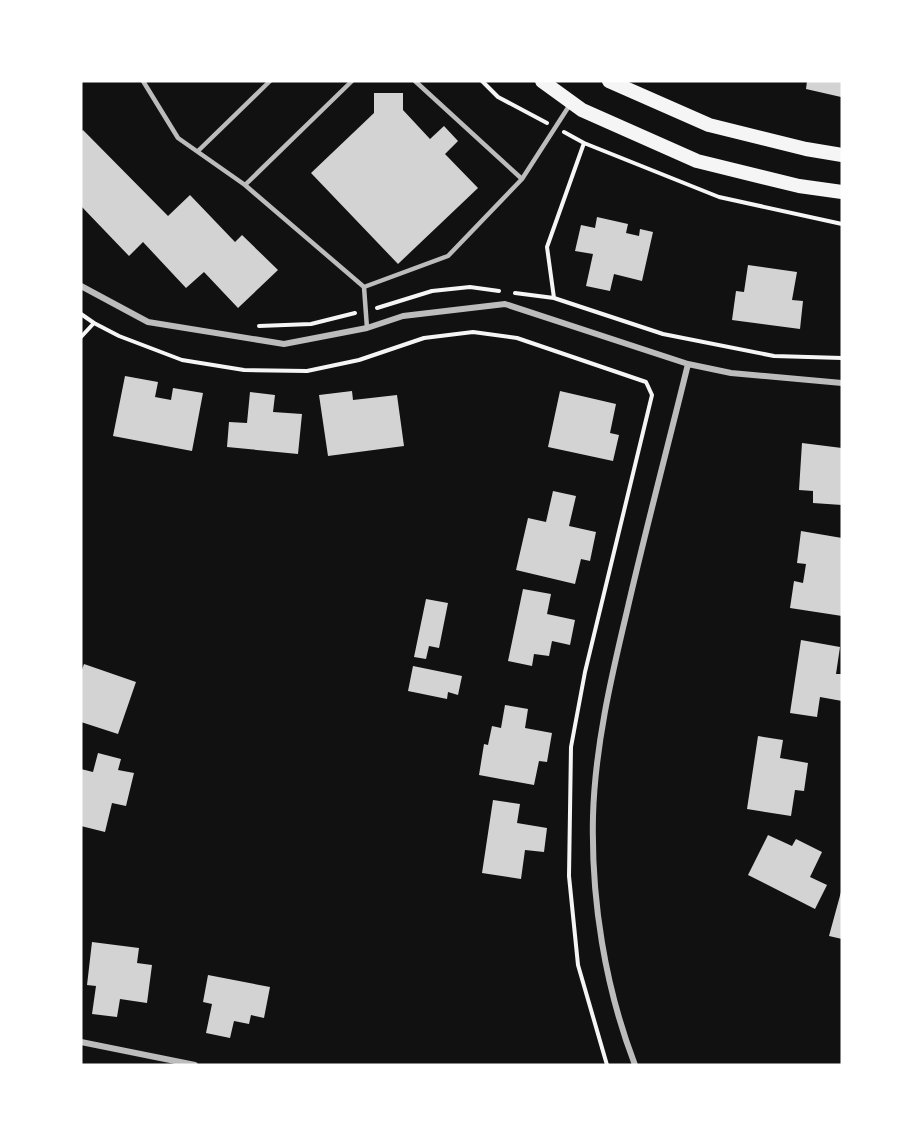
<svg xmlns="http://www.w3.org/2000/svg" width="923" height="1146" viewBox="0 0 923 1146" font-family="Georgia,serif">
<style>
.building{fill:#d3d3d3}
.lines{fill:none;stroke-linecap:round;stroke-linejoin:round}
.path{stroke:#f5f5f5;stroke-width:4}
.service{stroke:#bcbcbc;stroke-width:4.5}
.minor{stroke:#bcbcbc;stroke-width:6}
.primary{stroke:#f5f5f5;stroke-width:14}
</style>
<rect width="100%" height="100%" fill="#111"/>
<path class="building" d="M807,81H842L841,97L806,89Z
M374,93H403V110L430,139L444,126L458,141L445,154L478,188L398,264L311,173L374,113Z
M83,130L168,216L190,195L235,242L242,235L278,270L238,308L204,272L186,288L143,242L129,256L81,206V132Z
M597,217L628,224L626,233L639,236L640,229L653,232L642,281L614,274L610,291L586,286L593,254L575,251L581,225L595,228Z
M748,265L797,272L792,300L803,301L800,329L732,320L736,291L744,292Z
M125,376L158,382L155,397L171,400L173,388L203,393L192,451L113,436Z
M352,391L353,400L397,395L404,446L328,456L319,395Z
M560,391L616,404L610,433L619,435L613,461L548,447Z
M250,392L275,395L273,412L302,414L298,454L227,447L229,422L247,423Z
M802,443L842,448V505L813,503V491L799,490Z
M553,491L576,496L569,526L596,532L590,561L581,559L575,584L516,570L528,518L546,522Z
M801,531L842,538V616L790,608L794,581L803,583L806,564L797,563Z
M523,589L551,594L547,614L575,620L570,645L552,641L549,656L534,654L532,666L508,661Z
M426,599L448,603L439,648L429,646L426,659L414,657Z
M801,640L840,647L836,674H842V701L820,697L817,717L790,713Z
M84,664L136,682L118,734L81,722V672Z
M413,666L462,676L458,695L448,692L447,699L408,691Z
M505,705L528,709L525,728L552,733L547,762L539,761L534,785L479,775L484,744L488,745L492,726L501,728Z
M758,736L783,740L780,758L808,763L804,791L795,790L791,816L747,809Z
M98,753L121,759L118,770L134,773L126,806L112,803L105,832L81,826V769L93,772Z
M493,800L520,804L517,823L547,828L544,852L525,850L521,879L482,873Z
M768,835L792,846L796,839L822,852L810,877L827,885L815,909L748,875Z
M841,892H842V939L829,936Z
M92,942L139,948L137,963L152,965L147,1003L120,999L117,1017L92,1014L96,986L87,985Z
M208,975L270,987L264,1018L251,1015L249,1024L234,1021L230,1038L206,1033L212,1004L203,1002Z"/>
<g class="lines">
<path class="path" d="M482,81L498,97L547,123
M564,132L584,143
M515,293L554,298L663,334L774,356L842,358
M554,298L547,247L584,143L719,197L842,224
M377,308L432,291L470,287L499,291
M81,314L94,323
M259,326L311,324L355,313
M81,337L94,323L119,336L182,360L244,370L307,371L359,360L424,338L473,332L517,338L646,382L652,395L585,672L571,747L569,876L578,965L607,1065"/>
<path class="service" d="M143,81L178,138L245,185L364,287L367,328
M198,151L270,81
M522,179L571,103
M245,185L352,81
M364,287L448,256L522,179L415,81"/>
<path class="minor" d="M81,286L148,322L284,344L367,328L403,316L505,304L688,364L731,373L842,383
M81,1042L195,1065
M635,1065C605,987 591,900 593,816C595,747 611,678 627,611C646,528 668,446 688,364"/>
<path class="primary" d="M542,81L582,110L697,161L799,186L842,192
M609,81L709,125L806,149L842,155"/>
</g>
<rect width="923" height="1146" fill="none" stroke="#ffffff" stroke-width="165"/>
</svg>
